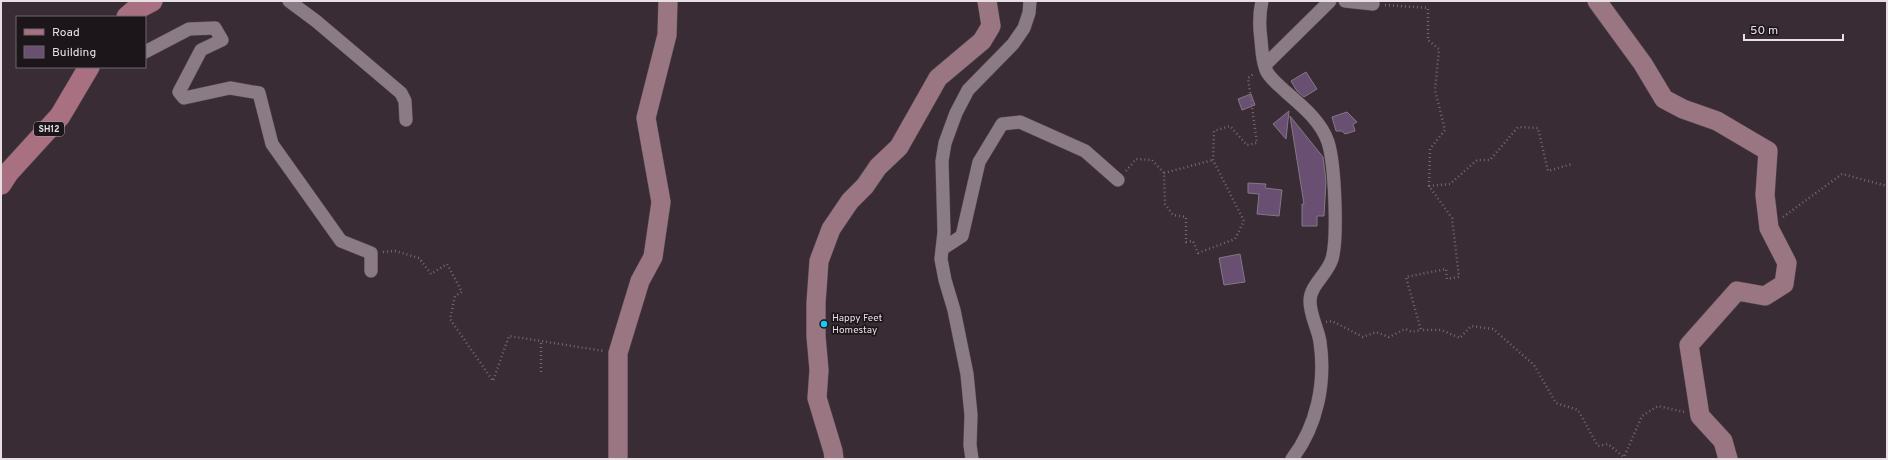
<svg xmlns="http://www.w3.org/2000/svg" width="1888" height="460" viewBox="0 0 1888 460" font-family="Overpass,sans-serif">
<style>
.building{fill:#694f72;stroke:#837887}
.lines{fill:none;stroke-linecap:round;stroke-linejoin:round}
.street-casing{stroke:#544950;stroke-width:14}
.secondary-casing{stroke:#544950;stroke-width:20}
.primary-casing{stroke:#544950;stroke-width:22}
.path{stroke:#756970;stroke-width:2.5;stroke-dasharray:1 3;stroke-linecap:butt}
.street{stroke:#8b7b85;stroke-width:13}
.secondary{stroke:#9a7683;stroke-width:19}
.primary{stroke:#a87081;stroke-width:21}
.poi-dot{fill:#13cafb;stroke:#1c161a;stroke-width:1.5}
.labels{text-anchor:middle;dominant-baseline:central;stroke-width:3.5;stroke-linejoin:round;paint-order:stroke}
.shield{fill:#1c161a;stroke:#aba3a7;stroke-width:1}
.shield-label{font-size:9px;font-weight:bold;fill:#e8dfe4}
.poi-label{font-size:10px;fill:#e8dfe4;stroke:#1c161a;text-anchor:start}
</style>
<rect width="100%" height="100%" fill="#392c34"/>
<path class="building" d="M1306,72L1317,89L1304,97L1297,91L1291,81Z
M1251,94L1255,105L1242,110L1238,99Z
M1289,111L1286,139L1273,124Z
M1347,112L1357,122L1353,124L1355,131L1345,134L1342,131H1336L1332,117Z
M1290,116L1323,157L1326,181L1324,216H1317V226H1302V204H1304Z
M1248,183L1266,184L1265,188L1282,190L1279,216L1257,214L1259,194L1248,193Z
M1240,254L1245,282L1224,285L1219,258Z"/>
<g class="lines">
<defs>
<path id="street" d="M289,1L316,21L401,93L405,101L406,120
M1262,1C1259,14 1259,26 1261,40C1262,50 1262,60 1266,70C1269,78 1280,86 1286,92C1302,106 1321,121 1328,142C1335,164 1338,238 1332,259C1327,275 1310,285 1310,301C1310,316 1318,328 1320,342C1326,383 1317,426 1292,459
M1345,1L1373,4
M145,52L189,29L215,28L222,40L201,50L179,92L184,98L230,88L259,93L272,144L341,241L371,253V271
M1265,65L1330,1
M942,249L962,236L979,162L1002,124L1020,122L1085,151L1118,180
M972,459L970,445L971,415L967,374L954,310L945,280L941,259L944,232L942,161L945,143L956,113L968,90L1013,44L1024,28L1029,13L1030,1"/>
<path id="secondary" d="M1597,1L1643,64L1664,99L1683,109L1717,121L1768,151L1765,195L1769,228L1787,263L1784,284L1765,296L1737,291L1689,345L1700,416L1723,441L1728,459
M618,459V353L640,281L653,257L661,202L646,118L667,35L668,1
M834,459L833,451L817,398L819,370L816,336V303L819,261L831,229L850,201L865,186L878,167L899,147L938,78L982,41L991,26L987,1"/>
<path id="primary" d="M127,17L135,10L152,1
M1,184L8,173L60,116L89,67"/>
</defs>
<use href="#street" class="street-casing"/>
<use href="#secondary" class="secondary-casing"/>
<use href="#primary" class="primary-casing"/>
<path class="path" d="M1385,5L1428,8V40L1439,49L1435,90L1445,130L1430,149L1429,186L1452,218L1459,277L1447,279L1446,269L1406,277L1421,330H1441L1460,338L1471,326L1493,329L1534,365L1556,403L1578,410L1598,446L1608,444L1624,457L1642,416L1658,406L1684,412
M1126,171L1136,159L1152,160L1164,173L1165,204L1173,215L1186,217V242L1193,241L1198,253L1235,239L1244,221L1213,160L1214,131L1230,126L1247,145L1257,143L1248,78L1255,73
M1164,173L1213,160
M1429,186L1450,184L1477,160H1490L1518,127L1538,128L1548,171L1572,164
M1783,217L1842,174L1887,186
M383,252L395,251L419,258L431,274L447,264L462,292L455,296L450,319L493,381L509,336L604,351
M1326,322L1332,321L1363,337L1376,332L1389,337L1405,329L1412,332L1421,330
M541,372V341"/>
<use href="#street" class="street"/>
<use href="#secondary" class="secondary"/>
<use href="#primary" class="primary"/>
</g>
<circle class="poi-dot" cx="824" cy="324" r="4"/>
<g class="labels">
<rect class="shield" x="34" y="122" width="30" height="14" rx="3"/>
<g class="shield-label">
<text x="49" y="129">SH12</text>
</g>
<g class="poi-label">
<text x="832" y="318">Happy Feet<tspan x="832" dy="12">Homestay</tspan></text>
</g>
</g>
<rect width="1888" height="460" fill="none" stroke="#e8dfe4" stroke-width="4"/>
<rect x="16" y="16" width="130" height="52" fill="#1c161a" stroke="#6e666b"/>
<rect x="24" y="29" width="20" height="6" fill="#a87081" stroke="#6e666b"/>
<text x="52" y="36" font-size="12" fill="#e8dfe4">Road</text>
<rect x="24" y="46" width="20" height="12" fill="#694f72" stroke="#6e666b"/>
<text x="52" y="56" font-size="12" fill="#e8dfe4">Building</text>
<path d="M1744 34v6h99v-6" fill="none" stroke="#e8dfe4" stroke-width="2"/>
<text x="1750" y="34" font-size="12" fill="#e8dfe4" stroke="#1c161a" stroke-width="3" paint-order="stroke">50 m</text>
</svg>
